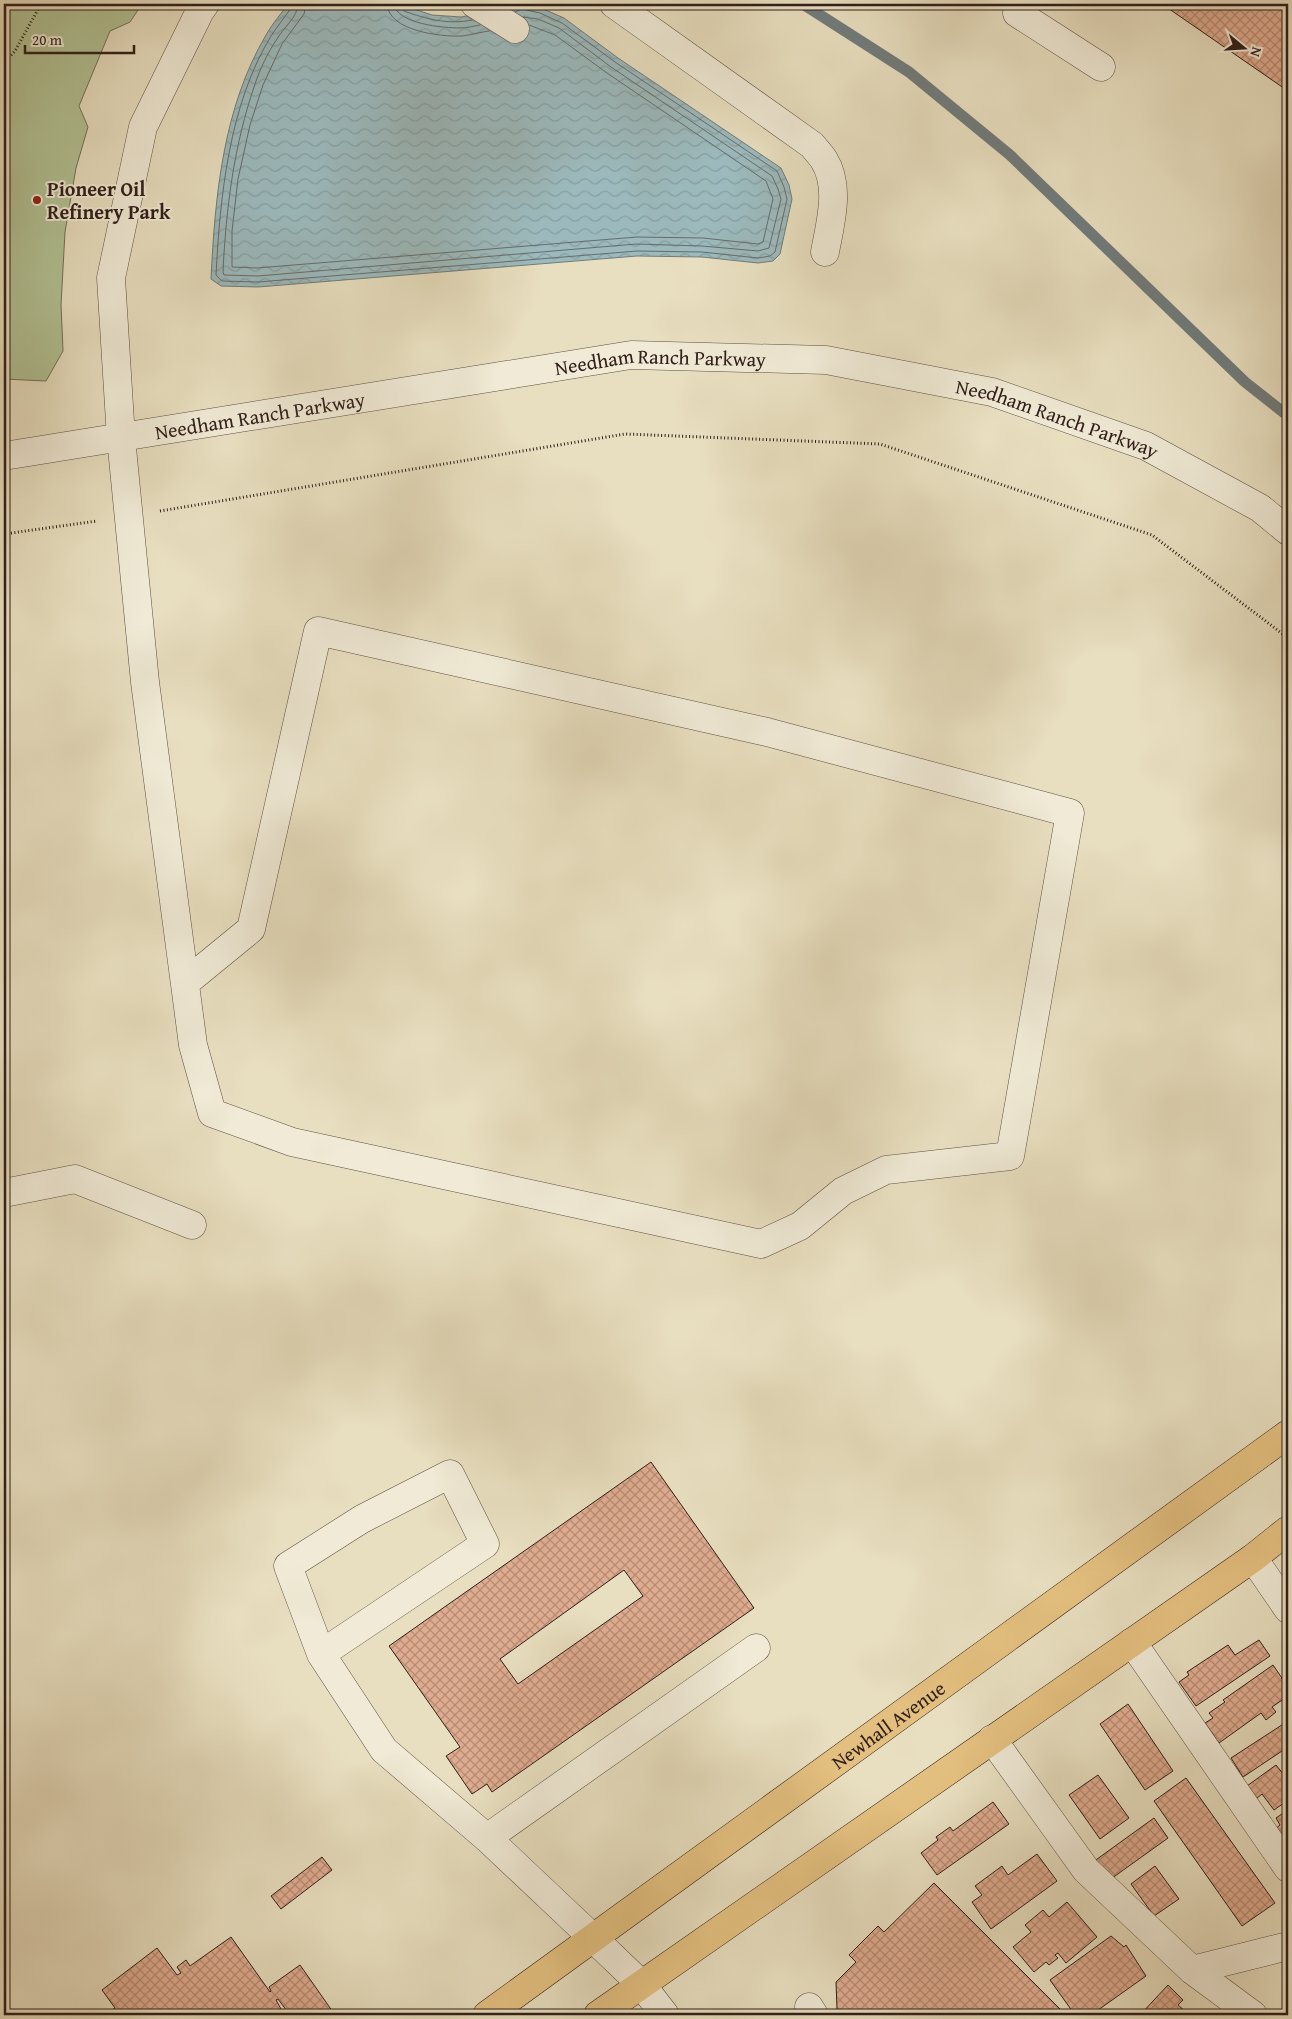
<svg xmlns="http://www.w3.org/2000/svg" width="1292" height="2019" viewBox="0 0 1292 2019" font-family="'Gentium Book Plus',serif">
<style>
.green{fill:#b2c295;stroke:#717058}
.water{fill:url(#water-waves);stroke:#717c7c}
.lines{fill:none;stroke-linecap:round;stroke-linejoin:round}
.shore{stroke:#666c6c;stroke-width:1}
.stream{stroke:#717c7c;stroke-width:11}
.building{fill:url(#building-cross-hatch);stroke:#301f1a;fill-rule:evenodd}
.minor-casing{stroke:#5e4f44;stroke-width:29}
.major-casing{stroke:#301f1a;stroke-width:29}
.path{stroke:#301f1a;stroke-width:3;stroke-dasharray:1 2.5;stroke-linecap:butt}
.minor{stroke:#f0ead6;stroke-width:28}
.major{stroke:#e4c080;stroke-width:28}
.poi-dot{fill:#8f2418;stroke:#f0ead6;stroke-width:2}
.labels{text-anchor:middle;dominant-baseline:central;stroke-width:4;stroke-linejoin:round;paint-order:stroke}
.poi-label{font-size:20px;font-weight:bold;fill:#301f1a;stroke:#f0ead6;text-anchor:start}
.street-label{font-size:20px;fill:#301f1a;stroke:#f0ead6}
</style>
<defs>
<pattern id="water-waves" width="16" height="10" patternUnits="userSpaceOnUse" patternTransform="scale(1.25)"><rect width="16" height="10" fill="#9cbabd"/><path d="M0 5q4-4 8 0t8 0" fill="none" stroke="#879fa2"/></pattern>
<pattern id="building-cross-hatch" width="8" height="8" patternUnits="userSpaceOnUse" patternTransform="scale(1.25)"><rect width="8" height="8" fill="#e0ac90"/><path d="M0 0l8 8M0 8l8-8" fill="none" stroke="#b68b75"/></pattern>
</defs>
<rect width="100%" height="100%" fill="#e8dfc0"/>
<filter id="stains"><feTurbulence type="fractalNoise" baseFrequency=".004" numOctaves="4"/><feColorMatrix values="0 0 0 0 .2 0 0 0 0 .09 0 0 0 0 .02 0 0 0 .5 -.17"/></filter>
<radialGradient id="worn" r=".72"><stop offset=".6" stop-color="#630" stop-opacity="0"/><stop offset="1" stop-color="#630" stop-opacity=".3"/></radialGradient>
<path class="green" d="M4,4H142L130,22L110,31L79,106L88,127L76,168L65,232L61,305L63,351L46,381L4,379Z"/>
<path class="water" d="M288,4H399L432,15L461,17L521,5L541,8L564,18L618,58L781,168L789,185L792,199L780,254L773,261L758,263L702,257L637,256L258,287L221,286L211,279C215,196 223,108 266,35C272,24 281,14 288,4Z"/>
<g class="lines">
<path class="shore" d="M292,4L291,8C284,18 277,27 271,36C229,105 220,197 216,275L222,281L258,282L637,251L702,252L758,258L770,256L775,252L787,199L784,187L777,171L615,62L562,23L540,13L522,9L515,12
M298,4C298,17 283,28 277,39C268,52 260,69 255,84C234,145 226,208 223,272L224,275L258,276L636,244L702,246L758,251L769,248L781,199L778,189L772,176L611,67L559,28L538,19L523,17
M306,4L304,14L282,44L263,85L250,125L238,179L232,231V267L257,268L637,237L703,238L758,244L763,242L773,199L766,181L607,73L555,35L529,25
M387,4C388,31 441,37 462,36C471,35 481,32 489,31
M394,4C396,24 444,28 460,28C467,28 474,26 480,25
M401,4L404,11C426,19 448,25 472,20"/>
<path class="stream" d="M803,4L909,72L1010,155L1245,382L1288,416"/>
</g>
<path class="building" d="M1162,4H1288V91Z
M651,1462L754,1608L492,1792L487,1784L472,1794L446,1756L460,1747L389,1646ZM624,1570L643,1596L518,1684L500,1659Z
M1259,1640L1270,1656L1196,1706L1179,1682L1189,1675L1187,1672L1228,1645L1235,1655Z
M1273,1665L1288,1687V1696L1272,1707L1276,1712L1266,1720L1261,1713L1219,1743L1205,1723L1213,1718L1209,1713L1225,1702L1223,1700Z
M1128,1704L1173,1771L1145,1790L1100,1724Z
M1288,1721V1747L1243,1777L1231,1758Z
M1276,1765L1284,1775L1288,1772V1800L1274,1810L1262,1794L1256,1799L1247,1786Z
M1098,1775L1129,1818L1100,1839L1069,1795Z
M1186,1778L1275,1903L1242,1926L1154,1801Z
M993,1802L1009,1824L937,1875L921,1853L938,1840L936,1837L950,1827L953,1831Z
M1288,1810V1843L1285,1845L1275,1829L1280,1825L1276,1818Z
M1154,1818L1168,1838L1108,1881L1093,1862Z
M1037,1854L1057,1881L991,1929L972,1902L982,1895L975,1886L1002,1866L1008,1875Z
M322,1857L332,1870L281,1909L271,1896Z
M1155,1866L1179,1899L1154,1916L1131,1884Z
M934,1883L1066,2015H843L837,2009L836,1982L856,1962L849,1955L878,1926L884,1932Z
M1067,1902L1097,1937L1066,1963L1058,1953L1055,1955L1058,1958L1049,1965L1046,1962L1034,1972L1013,1947L1031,1932L1025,1925L1043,1910L1049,1917Z
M1111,1936L1124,1947L1126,1945L1146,1976L1091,2015H1075L1050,1980Z
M231,1937L270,1992L271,1991L269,1987L300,1965L335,2015H290L278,1999L276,2000L281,2009L272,2015H105L115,2008L102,1990L157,1948L177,1975L181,1973L177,1967L186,1960L190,1966Z
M1168,1985L1183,2000L1178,2005L1186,2012L1183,2015H1140Z"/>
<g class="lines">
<defs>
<g id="minor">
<path d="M475,4L515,29"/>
<path d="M614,4L812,145C816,150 821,155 824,160C841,187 830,224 825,252"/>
<path d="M1021,4L1017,13L1101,67"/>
<path id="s1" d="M4,456L631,355L826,360L992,392L1146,446L1260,508L1288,531"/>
<path d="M185,983L251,929L318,631L767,732L1070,813L1010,1156L886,1170L843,1191L800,1226L761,1244L292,1142L212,1113L193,1045L145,682L121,438L111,278L143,127L200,11L205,4"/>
<path d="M4,1193L75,1179L192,1225"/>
<path d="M1253,1558L1288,1609"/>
<path d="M1132,1642L1288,1868"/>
<path d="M321,1654L485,1544L450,1474L362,1519L288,1566L321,1654L384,1750L487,1838L594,1939L641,1984L665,2015"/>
<path d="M992,1739L1086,1870L1192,1970L1253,2015"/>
<path d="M487,1838L756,1648"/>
<path d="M1192,1970L1288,1946"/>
<path d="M809,2007L814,2015"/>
</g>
<g id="major">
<path id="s2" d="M487,2015L1288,1434"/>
<path d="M598,2015L1253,1558L1288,1530"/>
</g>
</defs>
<use href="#minor" class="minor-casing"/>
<use href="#major" class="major-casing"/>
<path class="path" d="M157,4L165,10
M4,63L15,51L41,4
M160,511L625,434L880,444L1152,535L1288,638
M4,534L97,521"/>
<use href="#minor" class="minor"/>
<use href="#major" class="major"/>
</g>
<circle class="poi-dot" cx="37" cy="200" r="5"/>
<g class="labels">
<g class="poi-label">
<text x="47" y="188">Pioneer Oil<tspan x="47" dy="23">Refinery Park</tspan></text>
</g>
<g class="street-label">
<text stroke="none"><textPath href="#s1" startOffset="664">Needham Ranch Parkway</textPath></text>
<text stroke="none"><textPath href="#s1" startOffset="259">Needham Ranch Parkway</textPath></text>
<text stroke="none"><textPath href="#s1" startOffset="1069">Needham Ranch Parkway</textPath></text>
<text stroke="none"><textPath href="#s2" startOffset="495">Newhall Avenue</textPath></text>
</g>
</g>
<rect width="1292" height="2019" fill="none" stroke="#e8dfc0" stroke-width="20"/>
<rect x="5" y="5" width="1282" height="2009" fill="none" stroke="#301f1a" stroke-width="2.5"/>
<rect x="10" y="10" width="1272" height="1999" fill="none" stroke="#301f1a"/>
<g transform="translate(1244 48) rotate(108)" stroke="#f0ead6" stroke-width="4" paint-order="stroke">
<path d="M0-4L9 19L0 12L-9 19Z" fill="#301f1a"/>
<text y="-8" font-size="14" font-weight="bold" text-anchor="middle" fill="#301f1a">N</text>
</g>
<path d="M25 45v8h109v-8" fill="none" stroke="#301f1a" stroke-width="2.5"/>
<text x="32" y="45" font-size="15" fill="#301f1a" stroke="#f0ead6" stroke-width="4" paint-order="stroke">20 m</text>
<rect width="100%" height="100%" filter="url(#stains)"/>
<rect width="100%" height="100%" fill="url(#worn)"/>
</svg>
